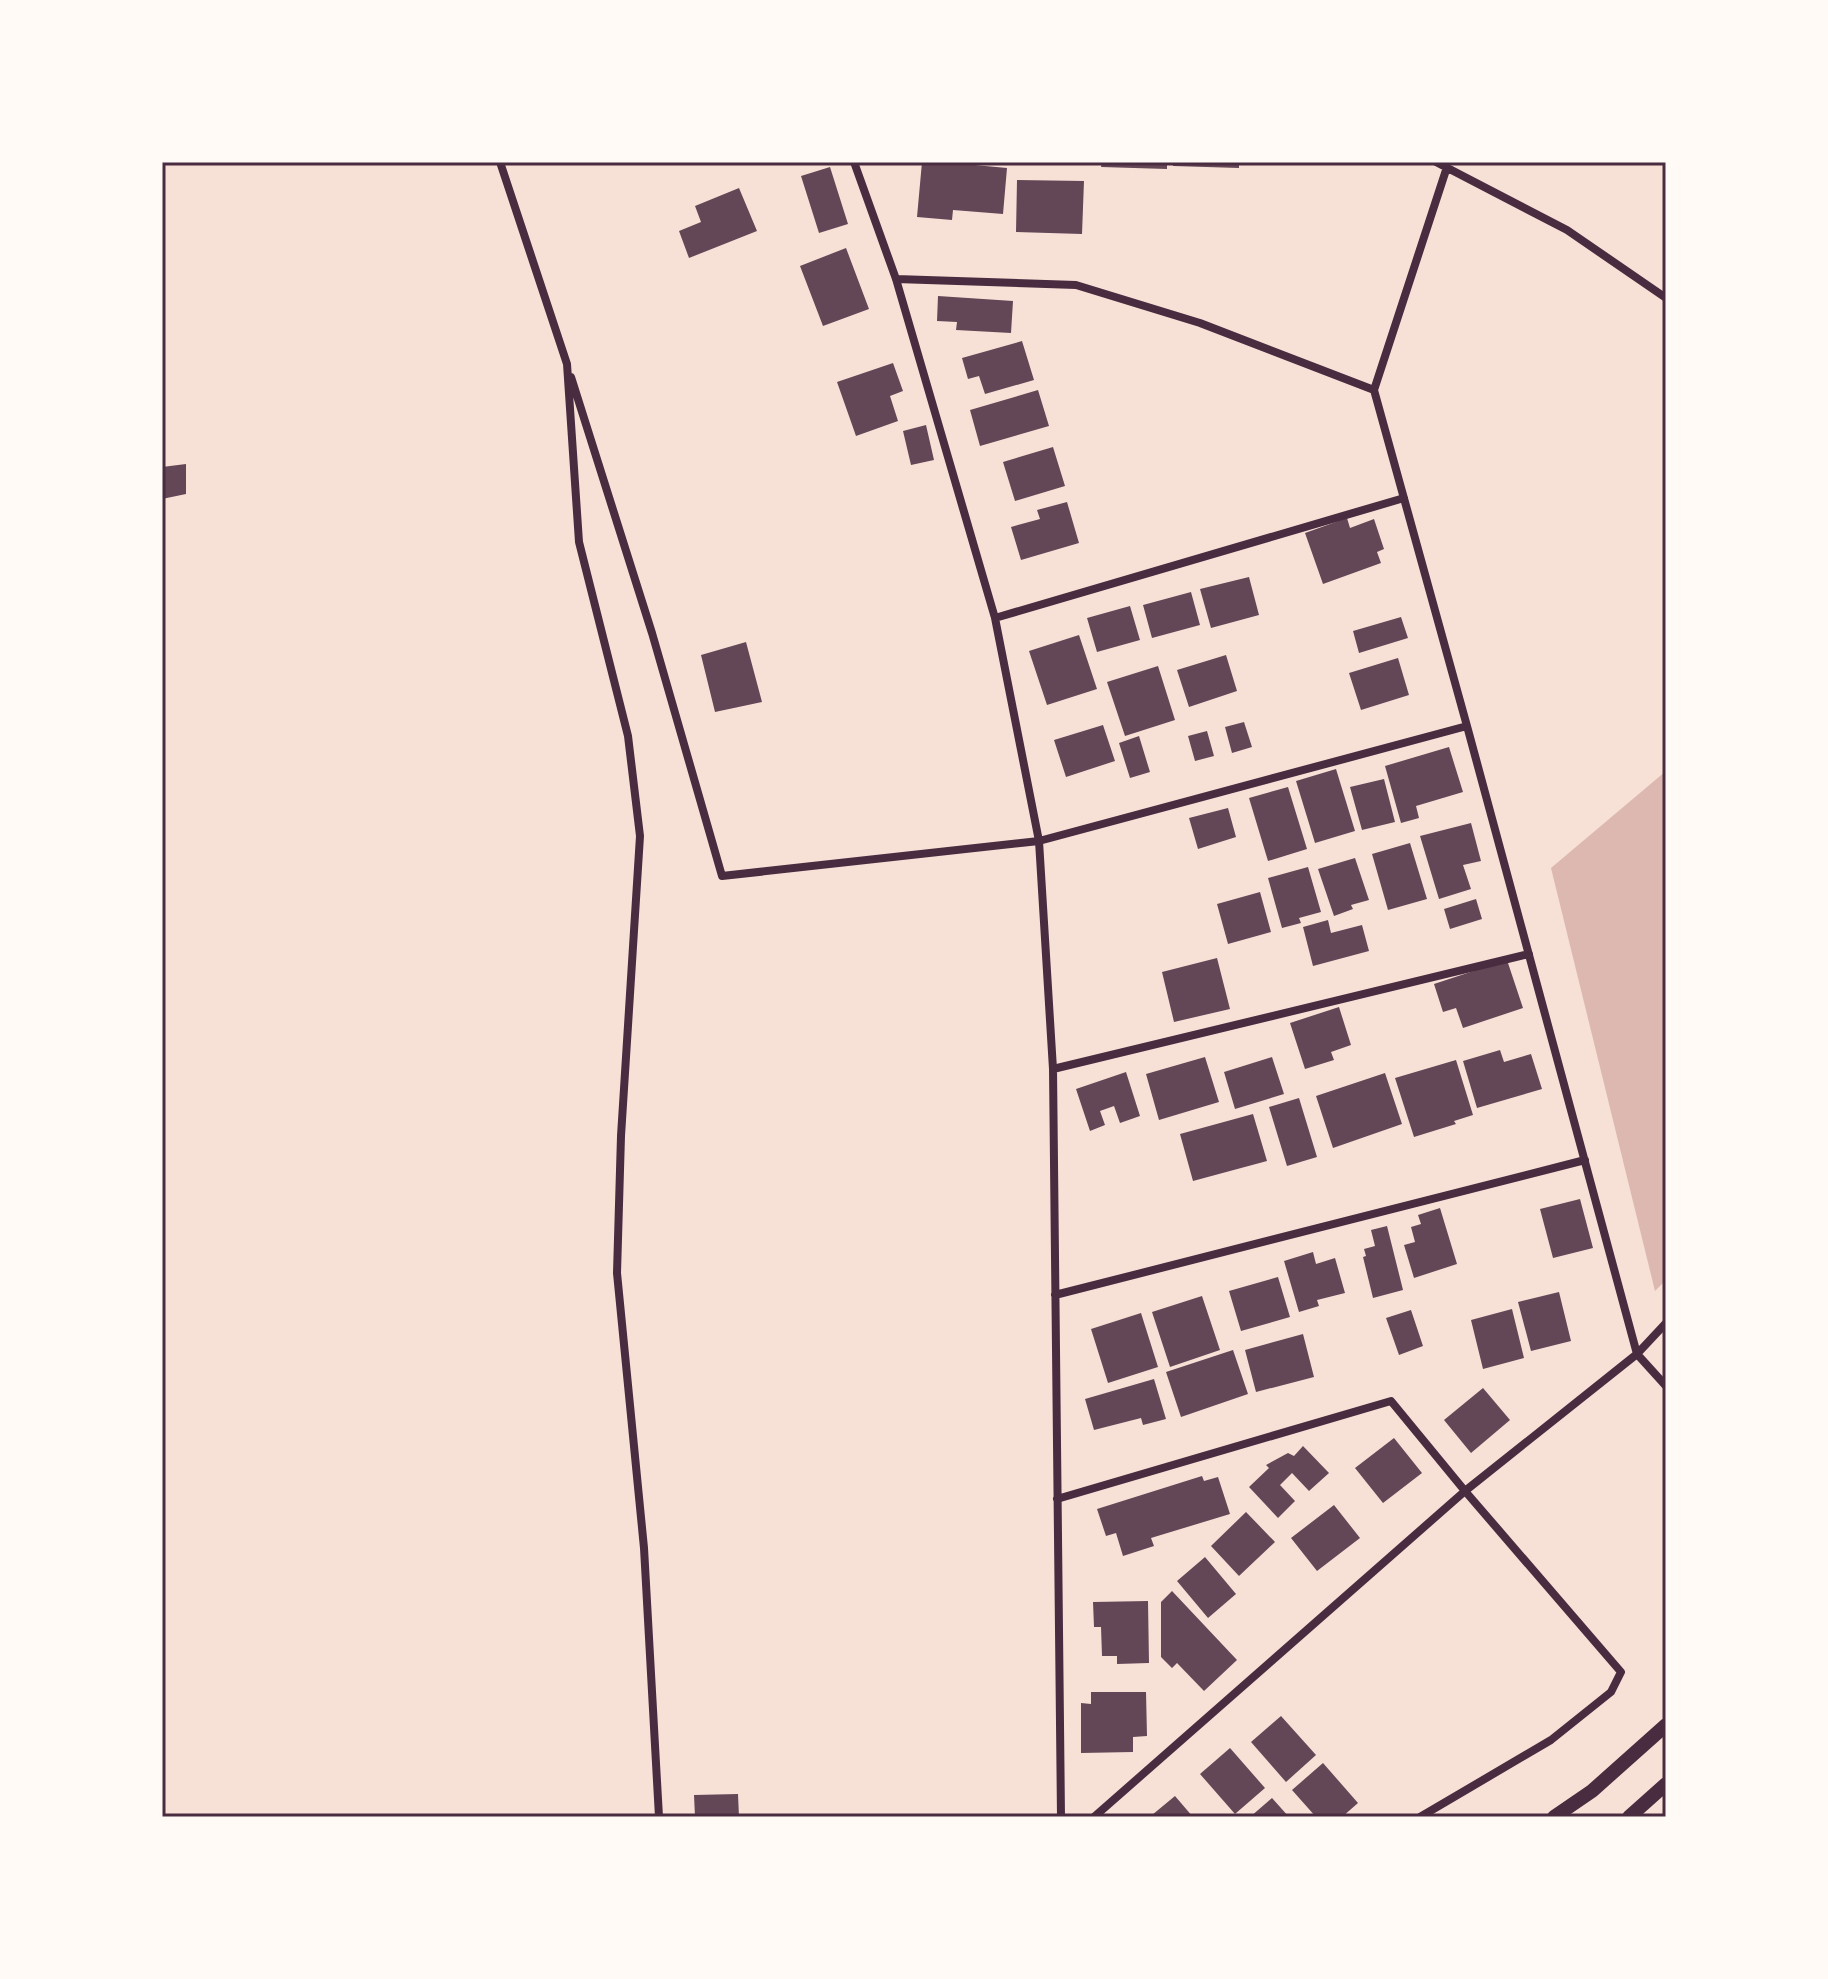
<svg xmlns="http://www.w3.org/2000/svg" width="1828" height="1979" viewBox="0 0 1828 1979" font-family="Mulish,sans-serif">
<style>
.water{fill:#dcb8b0}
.building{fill:#644757}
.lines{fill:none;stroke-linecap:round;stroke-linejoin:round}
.minor{stroke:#4a2c40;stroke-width:8}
.tertiary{stroke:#4a2c40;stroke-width:14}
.neatline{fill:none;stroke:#4a2c40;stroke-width:3}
</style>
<rect width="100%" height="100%" fill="#f7e1d7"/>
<path class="water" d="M1666,771V1280L1655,1291L1551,868Z"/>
<path class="building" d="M922,162H943L1007,168L1003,214L953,210L952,220L917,217Z
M1102,162H1167V169L1101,167Z
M1173,162H1239V168L1173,166Z
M830,167L848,224L819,233L801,176Z
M1017,180L1084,181L1082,234L1016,232Z
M739,188L757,231L689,258L679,231L701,222L695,206Z
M846,248L869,309L823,326L800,266Z
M938,296L1013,301L1011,333L956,330L957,322L937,321Z
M1022,341L1034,380L985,394L979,376L968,379L962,358Z
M893,363L903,391L890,396L898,421L856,436L837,382Z
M1038,390L1049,426L980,446L970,410Z
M926,425L934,460L911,465L903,431Z
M1053,447L1065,486L1015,501L1003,462Z
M186,464V494L162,499V467Z
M1067,502L1079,543L1021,560L1011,527L1040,519L1037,510Z
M1347,518L1350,528L1374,519L1384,549L1377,552L1381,563L1323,584L1305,533Z
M1249,577L1259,615L1211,628L1200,589Z
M1191,592L1200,625L1152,638L1143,605Z
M1130,606L1140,640L1097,652L1087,618Z
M1401,617L1408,638L1359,653L1353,631Z
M1079,635L1097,689L1047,705L1029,651Z
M746,642L762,702L715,712L701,655Z
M1226,655L1237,691L1189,707L1177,670Z
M1398,658L1409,695L1361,710L1349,673Z
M1158,666L1175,720L1125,736L1107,682Z
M1244,722L1252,747L1232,753L1225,727Z
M1103,725L1115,761L1066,777L1054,740Z
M1207,731L1214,756L1195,761L1188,736Z
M1139,736L1150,772L1130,778L1119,743Z
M1449,747L1463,792L1416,806L1419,818L1401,823L1385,766Z
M1336,769L1355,831L1315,843L1296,781Z
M1384,779L1395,822L1362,830L1350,787Z
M1288,787L1307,849L1268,861L1249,798Z
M1228,808L1236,837L1198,849L1189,818Z
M1471,823L1481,861L1463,865L1471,889L1439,899L1420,836Z
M1410,843L1427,899L1388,910L1372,854Z
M1355,858L1369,900L1351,905L1353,909L1334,916L1318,869Z
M1308,867L1321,912L1299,918L1301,923L1282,928L1268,878Z
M1260,892L1271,932L1228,944L1217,904Z
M1476,899L1482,919L1450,929L1444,909Z
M1328,920L1331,933L1362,925L1369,951L1313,966L1303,927Z
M1217,958L1230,1009L1174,1022L1162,972Z
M1507,960L1523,1008L1463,1028L1456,1008L1443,1012L1434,984Z
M1339,1007L1351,1045L1331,1052L1334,1060L1305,1069L1290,1023Z
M1500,1050L1504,1062L1531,1054L1542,1089L1477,1108L1463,1061Z
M1205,1057L1219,1102L1159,1120L1146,1074Z
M1272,1057L1284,1094L1235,1109L1224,1072Z
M1456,1060L1473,1115L1454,1121L1456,1124L1414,1137L1395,1078Z
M1126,1072L1140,1116L1120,1123L1114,1106L1100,1111L1105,1125L1090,1131L1076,1089Z
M1385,1073L1402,1124L1333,1148L1316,1096Z
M1299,1098L1317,1157L1287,1166L1269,1107Z
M1253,1114L1267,1161L1193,1181L1180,1134Z
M1580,1199L1593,1248L1553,1258L1540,1209Z
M1440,1208L1457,1264L1414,1278L1404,1245L1415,1242L1411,1227L1421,1224L1418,1215Z
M1387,1226L1403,1290L1373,1298L1363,1257L1366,1256L1364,1249L1375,1246L1371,1230Z
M1313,1252L1316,1264L1335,1258L1345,1293L1317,1300L1319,1306L1299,1312L1284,1261Z
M1278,1277L1290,1317L1241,1331L1229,1291Z
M1559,1292L1571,1341L1531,1351L1518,1302Z
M1202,1296L1220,1350L1170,1367L1152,1312Z
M1512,1309L1524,1358L1483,1369L1471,1320Z
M1411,1310L1423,1346L1399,1355L1386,1318Z
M1141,1313L1158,1367L1108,1383L1091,1329Z
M1303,1334L1314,1377L1256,1392L1245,1350Z
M1233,1350L1248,1394L1181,1417L1166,1372Z
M1154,1379L1166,1419L1143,1425L1141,1418L1094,1430L1085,1399Z
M1483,1388L1510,1420L1471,1453L1444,1420Z
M1394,1438L1422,1473L1383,1503L1355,1468Z
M1303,1446L1329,1473L1309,1491L1292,1473L1280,1485L1295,1501L1278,1518L1249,1487L1269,1468L1266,1465L1288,1453L1294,1456Z
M1202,1476L1204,1481L1218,1477L1230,1514L1151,1538L1154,1546L1123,1556L1116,1533L1106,1536L1097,1509Z
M1334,1505L1360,1538L1317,1571L1291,1538Z
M1246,1512L1275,1542L1239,1576L1211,1546Z
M1205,1557L1236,1594L1208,1618L1177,1581Z
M1172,1591L1237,1660L1204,1691L1177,1663L1172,1668L1161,1657V1602Z
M1148,1601L1149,1663L1117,1664V1656H1102L1101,1627H1094L1093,1602Z
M1091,1692H1146L1147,1736L1133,1737V1752L1081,1753V1703L1091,1704Z
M1281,1716L1316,1755L1286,1782L1251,1742Z
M1230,1748L1265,1788L1235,1814L1200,1774Z
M1323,1763L1358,1803L1342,1817H1316L1292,1790Z
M738,1794L739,1817H695L694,1795Z
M1175,1796L1193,1817H1154L1152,1815Z
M1272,1798L1289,1817H1250Z"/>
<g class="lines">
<path class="minor" d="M500,162L567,364L579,542L628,736L640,836L621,1136L617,1273L644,1548L659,1817
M854,162L896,279L995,618L1039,841L1053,1069L1061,1817
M1436,162L1567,230L1666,298
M1447,167L1374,390L1467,726L1637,1354L1666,1386
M896,279L1076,285L1200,323L1374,390
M571,377L652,633L722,876L1039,841L1467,726
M995,618L1404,498
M1053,1069L1529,954
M1055,1295L1585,1160
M1057,1499L1391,1401L1465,1491L1621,1672L1611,1692L1551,1740L1420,1817
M1094,1817L1465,1491L1637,1354L1666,1323"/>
<path class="tertiary" d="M1554,1817L1592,1791L1666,1725
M1629,1817L1666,1784"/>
</g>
<rect width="1828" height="1979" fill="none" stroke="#fffaf5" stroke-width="328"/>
<rect x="164" y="164" width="1500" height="1651" class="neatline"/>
</svg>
